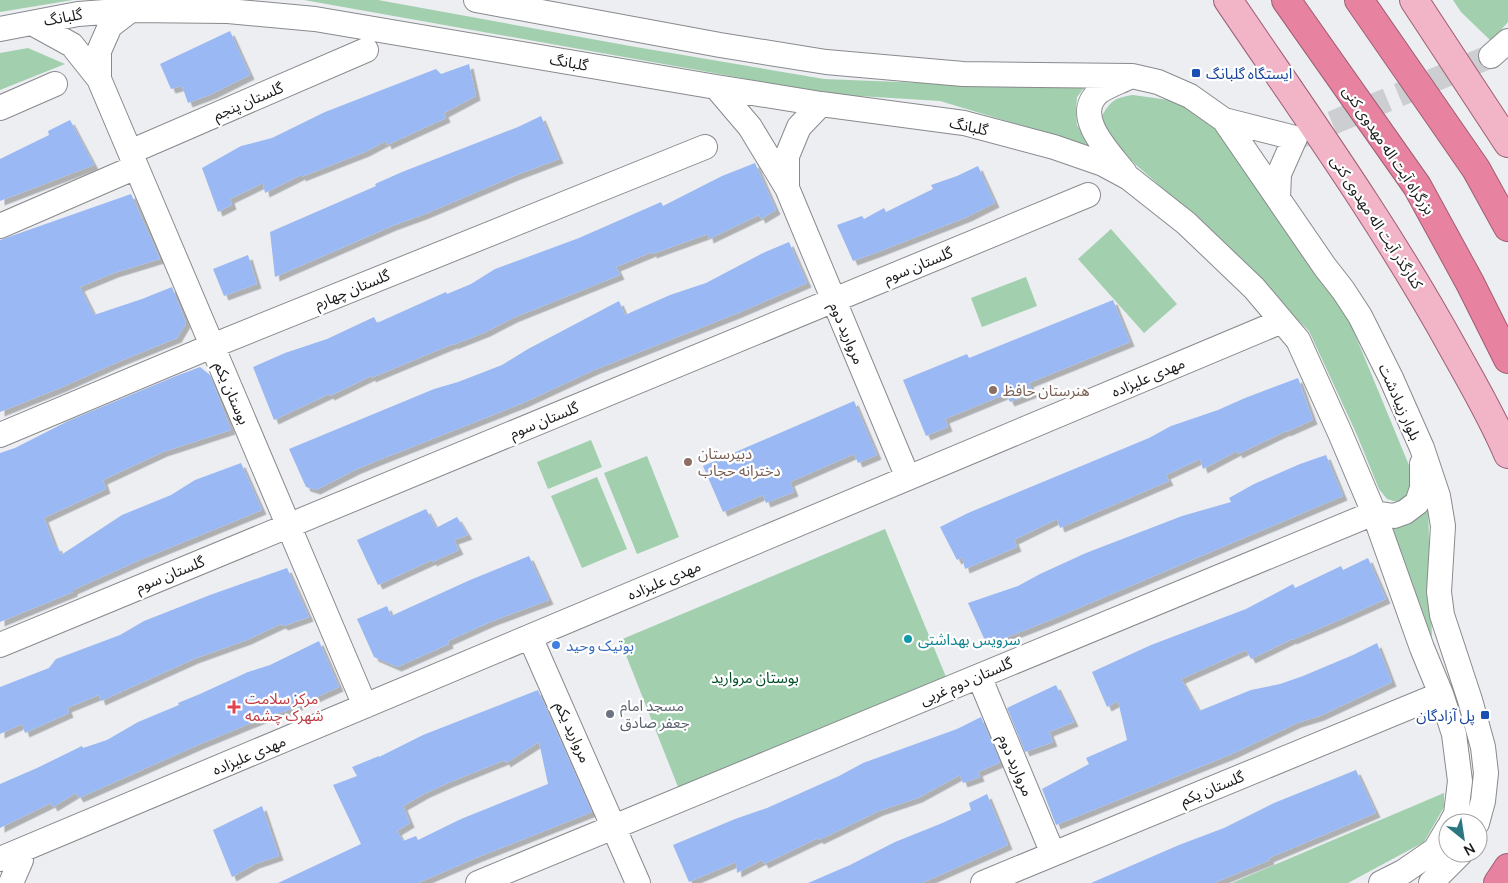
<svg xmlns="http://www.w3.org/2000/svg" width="1508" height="883" viewBox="0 0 1508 883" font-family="Manrope,'Noto Sans Arabic',sans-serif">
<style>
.green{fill:#a2cfae}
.building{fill:#9ab8f4;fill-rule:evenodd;filter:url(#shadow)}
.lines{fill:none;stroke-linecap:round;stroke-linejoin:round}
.minor-tunnel{stroke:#ccced2;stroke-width:24;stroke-dasharray:24 12;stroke-linecap:butt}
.minor-casing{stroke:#888a8d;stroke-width:26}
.major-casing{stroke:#9f5e72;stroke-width:30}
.highway-casing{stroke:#9f5e72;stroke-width:30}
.minor{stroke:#fff;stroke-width:24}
.major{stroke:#f1b5c7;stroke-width:28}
.highway{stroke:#e783a1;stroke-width:28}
.transit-dot{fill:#1a4fb4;stroke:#fff;stroke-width:2}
.education-dot{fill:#8d6e63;stroke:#fff;stroke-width:2}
.culture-dot{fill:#0f9aa8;stroke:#fff;stroke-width:2}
.shop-dot{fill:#3f7fe0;stroke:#fff;stroke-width:2}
.health-dot{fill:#e0444e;stroke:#fff;stroke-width:2}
.worship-dot{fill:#6b7280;stroke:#fff;stroke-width:2}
.labels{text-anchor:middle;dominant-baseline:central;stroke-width:4.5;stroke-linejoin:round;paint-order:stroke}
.street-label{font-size:15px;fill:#191a1b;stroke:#fff}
.transit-label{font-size:15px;fill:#164399;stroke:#fff;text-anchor:start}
.education-label{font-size:15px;fill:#785e54;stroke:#fff;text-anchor:start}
.culture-label{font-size:15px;fill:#0d838f;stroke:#fff;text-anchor:start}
.shop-label{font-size:15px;fill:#366cbe;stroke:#fff;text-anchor:start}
.park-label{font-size:15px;fill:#004f26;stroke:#fff}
.health-label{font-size:15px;fill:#be3a42;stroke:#fff;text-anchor:start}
.worship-label{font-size:15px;fill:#5b616d;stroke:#fff;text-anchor:start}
</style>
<defs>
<filter id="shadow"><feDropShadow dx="4.5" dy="4.5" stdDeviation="0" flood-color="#0004"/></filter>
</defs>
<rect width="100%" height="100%" fill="#eceef2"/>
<path class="green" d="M0,0H73L0,12Z
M304,0H378L630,46L824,79L999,86L1087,84L1077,97L1076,111L1077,125L1090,146L940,101L827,94L714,73Z
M1453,0H1508V22L1491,41L1461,12Z
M28,48L65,64L0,90V53Z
M1133,95L1176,101L1193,109L1214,125L1349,320L1413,475L1411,492L1402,502L1393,501L1387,499L1379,489L1357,435L1309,331L1194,216L1135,164L1109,137L1099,121C1110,102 1112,98 1133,95Z
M1111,229L1177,304L1144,333L1078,259Z
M1026,277L1037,306L982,327L971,298Z
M591,440L602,467L548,489L537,462Z
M647,456L679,537L637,554L604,473Z
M597,477L627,549L582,568L551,496Z
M1428,505L1432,640L1383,521Z
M885,529L951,689L684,802L620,640Z
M1444,793V807L1424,842L1348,883H1232Z"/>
<path class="building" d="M230,31L250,75L212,94L188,103L182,86L171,89L160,64Z
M469,64L476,96L444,113L446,118L387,145L386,141L365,152L301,177V175L265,193L263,183L230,199L232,205L218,212L202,168L241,146L272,138L325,112L436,69L441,74Z
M541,116L559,159L514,176L425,214L392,226L275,277L270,232L376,186L375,184L402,172L518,127Z
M70,120L94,165L0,201V159L49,135L48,131Z
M755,163L776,210L761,219L759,215L709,239L708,234L652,254V252L616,267L620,275L513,318L486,332L453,345V344L371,378V376L330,396L329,394L274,420L253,367L285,353L327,339L374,317L377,323L446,292L447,294L471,284L495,269L579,238L661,202L663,206L722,176Z
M978,166L995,203L967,217L878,252L853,261L837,225L862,216L864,219L884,208L886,212L933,189L931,185L957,176Z
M131,194L160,259L114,273L80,287L94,315L142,299L172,287L186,323L177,338L118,362L60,388L0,412V240Z
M789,242L807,283L738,313L594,370L523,403L379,460L355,470L316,490L306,487L289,449L434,389L458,382L502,365L528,349L619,301L625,315L670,295L706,283L763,253Z
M248,255L257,284L224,296L213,269Z
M1113,300L1130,342L1029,383L1033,393L1010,402L1006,394L945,419L948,427L926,436L903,380L967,354L969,358Z
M200,367L210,375L231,430L163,452L103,480L106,489L44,518L55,547L57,546L61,555L122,515L171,495L195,480L241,463L262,510L142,559L73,590V592L0,622V453L15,448L68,421L176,376Z
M1298,378L1313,420L1286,432V431L1238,454L1237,451L1203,469L1200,459L1166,475L1169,481L1060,528L1057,519L1014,540L1017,547L965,569L962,557L957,560L940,527L968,513L1149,438L1171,426L1218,410L1245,398Z
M854,401L877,455L858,463L854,454L790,482L794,492L766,503L763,495L723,512L703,466Z
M1326,455L1343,496L1048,621L987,645L968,603L1018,586L1040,574L1086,553L1182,516L1231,502L1229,498L1254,484L1300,464Z
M426,509L436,528L457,517L468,535L454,540L459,550L432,562V560L378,585L357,540Z
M529,556L549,600L490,622L448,641L449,644L397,667L374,657L357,619L387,606L391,616L470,580Z
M1368,558L1386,599L1337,621L1292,640V639L1251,659L1246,650L1181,679L1199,711L1251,690L1280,684L1303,676L1353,655L1377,643L1392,682L1320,716L1297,723L1232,754L1056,825L1042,789L1089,764L1086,758L1127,740L1118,701L1107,707L1092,672L1151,645L1246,609L1293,584L1295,588L1341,566L1343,570Z
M287,568L309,617L284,626L281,624L247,640L194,659L101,701L99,695L67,708L69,713L25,733L22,724L0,734V687L49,668L56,659L120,635L144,621L210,595Z
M319,641L339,687L286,711L266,717L198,745L79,798L76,793L53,807L51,803L0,828V784L37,768L82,746L83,748L107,740L138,722L179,705L178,703L200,694L248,672L270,665Z
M1056,685L1074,722L1049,732L1053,742L1025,752L1007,708Z
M538,690L592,812L476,858L418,883H278L361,844L333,785L357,776L352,767L379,756V757L423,735ZM539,742L548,784L461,819L418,840L416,836L403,841L397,831L410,823L403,806L424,794L448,783L505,760L506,763Z
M981,717L1000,761L999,763L978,772L980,777L963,783L960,775L918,798L879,811L819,840L818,838L764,864L762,860L737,873L736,862L689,882L673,845L735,819L767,808L839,776L863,763L957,729Z
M1356,770L1376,813L1269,858L1270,860L1243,871L1214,883H1091L1179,845L1224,828L1274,803Z
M987,794L1008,845L922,883H808L850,865L895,842L940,824L971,810L969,803Z
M262,806L279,856L255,864L232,877L213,830Z"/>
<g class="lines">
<path class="minor-tunnel" d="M1299,137L1491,56"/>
<defs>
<path id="minor" d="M476,0L720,45L826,62L963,74L1132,76L1158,82L1190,96L1224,120L1325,267L1343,290L1360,316L1391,378L1422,448L1438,496L1443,526L1439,592L1442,615L1470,700L1483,747L1486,773L1483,801L1477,823
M32,23L72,45L99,79L365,706
M0,29L78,14L131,10L228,11L315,19L716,87L821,104L964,123L1054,147L1103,164L1129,178L1186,223L1254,288L1298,340L1340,433L1374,513L1422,648L1441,694L1454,734L1460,781L1456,814L1451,823
M1491,56L1508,41
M99,79V51L110,26L131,10
M716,87L750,127L787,188L908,478
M0,108L55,84
M1224,120L1295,138L1279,174L1278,198
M130,152L366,50
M1125,173C1110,153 1071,116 1099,92C1107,86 1119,82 1127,78
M787,188V156L799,127L821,104
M0,226L136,167
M0,435L212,346L705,147
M530,637L638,883
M0,645L1088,195
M979,676L1053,854
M0,859L1282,321
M11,883L21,860
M478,883L1374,513L1394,516L1405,512L1417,503L1422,488V464
M983,883L1441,694
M1381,883L1403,872L1435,850L1448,828
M1431,883L1461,853"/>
<path id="major" d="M1228,0C1306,115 1387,228 1454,350C1473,384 1493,418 1508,454
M1414,0L1508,143"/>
<path id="highway" d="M1286,0L1417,186L1470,283L1508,359
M1359,0L1476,169L1508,227
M1498,883L1508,868"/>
</defs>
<use href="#minor" class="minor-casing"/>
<use href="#major" class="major-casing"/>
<use href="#highway" class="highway-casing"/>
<use href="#minor" class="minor"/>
<use href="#major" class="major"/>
<use href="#highway" class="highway"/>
</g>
<g class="transit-dot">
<rect x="1191" y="68" width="10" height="10" rx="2.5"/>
<rect x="1480" y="710" width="10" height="10" rx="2.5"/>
</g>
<g class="education-dot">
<circle cx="993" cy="390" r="5"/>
<circle cx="688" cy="462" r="5"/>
</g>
<circle class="culture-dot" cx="908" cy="639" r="5"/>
<circle class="shop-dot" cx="556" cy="645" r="5"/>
<path class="health-dot" d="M231.5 699.5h5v5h5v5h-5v5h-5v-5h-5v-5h5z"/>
<circle class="worship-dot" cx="610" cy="714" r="5"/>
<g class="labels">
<g class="street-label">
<text transform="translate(63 17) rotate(-10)">گلبانگ</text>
<text transform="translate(569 62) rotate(10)">گلبانگ</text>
<text transform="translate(248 101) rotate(-23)">گلستان پنجم</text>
<text transform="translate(969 126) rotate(12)">گلبانگ</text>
<text transform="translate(1389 150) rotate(56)">بزرگراه آیت اله مهدوی کنی</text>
<text transform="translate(1377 222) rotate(57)">کنارگذر آیت اله مهدوی کنی</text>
<text transform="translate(918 265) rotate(-22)">گلستان سوم</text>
<text transform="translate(352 289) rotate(-22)">گلستان چهارم</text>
<text transform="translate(847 333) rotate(67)">مروارید دوم</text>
<text transform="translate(1148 377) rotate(-23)">مهدی علیزاده</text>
<text transform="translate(232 393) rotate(67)">بوستان یکم</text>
<text transform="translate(1400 402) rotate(66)">بلوار زیبادشت</text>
<text transform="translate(544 420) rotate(-22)">گلستان سوم</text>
<text transform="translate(170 574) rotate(-22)">گلستان سوم</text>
<text transform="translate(664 580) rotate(-23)">مهدی علیزاده</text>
<text transform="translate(966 681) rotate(-23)">گلستان دوم غربی</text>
<text transform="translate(573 732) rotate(66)">مروارید یکم</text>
<text transform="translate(249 755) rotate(-23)">مهدی علیزاده</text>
<text transform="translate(1016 765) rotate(67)">مروارید دوم</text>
<text transform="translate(1212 788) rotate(-22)">گلستان یکم</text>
</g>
<g class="transit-label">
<text x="1206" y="73">ایستگاه گلبانگ</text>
<text x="1475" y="715" text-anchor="end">پل آزادگان</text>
</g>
<g class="education-label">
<text x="1003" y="390">هنرستان حافظ</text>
<text x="698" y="453">دبیرستان<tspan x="698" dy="17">دخترانه حجاب</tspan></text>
</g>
<g class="culture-label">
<text x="918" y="639">سرویس بهداشتی</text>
</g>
<g class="shop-label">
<text x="566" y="645">بوتیک وحید</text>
</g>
<g class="park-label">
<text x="755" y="677">بوستان مروارید</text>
</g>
<g class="health-label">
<text x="245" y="698">مرکز سلامت<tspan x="245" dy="17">شهرک چشمه</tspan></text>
</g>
<g class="worship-label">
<text x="620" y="705">مسجد امام<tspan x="620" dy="17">جعفر صادق</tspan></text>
</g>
</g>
<g transform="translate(1463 838) rotate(150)"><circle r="24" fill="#ffffff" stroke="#a3a3a4"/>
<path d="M0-4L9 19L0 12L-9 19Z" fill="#2e7582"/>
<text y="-8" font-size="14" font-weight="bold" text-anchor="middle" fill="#191a1b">N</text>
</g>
</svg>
